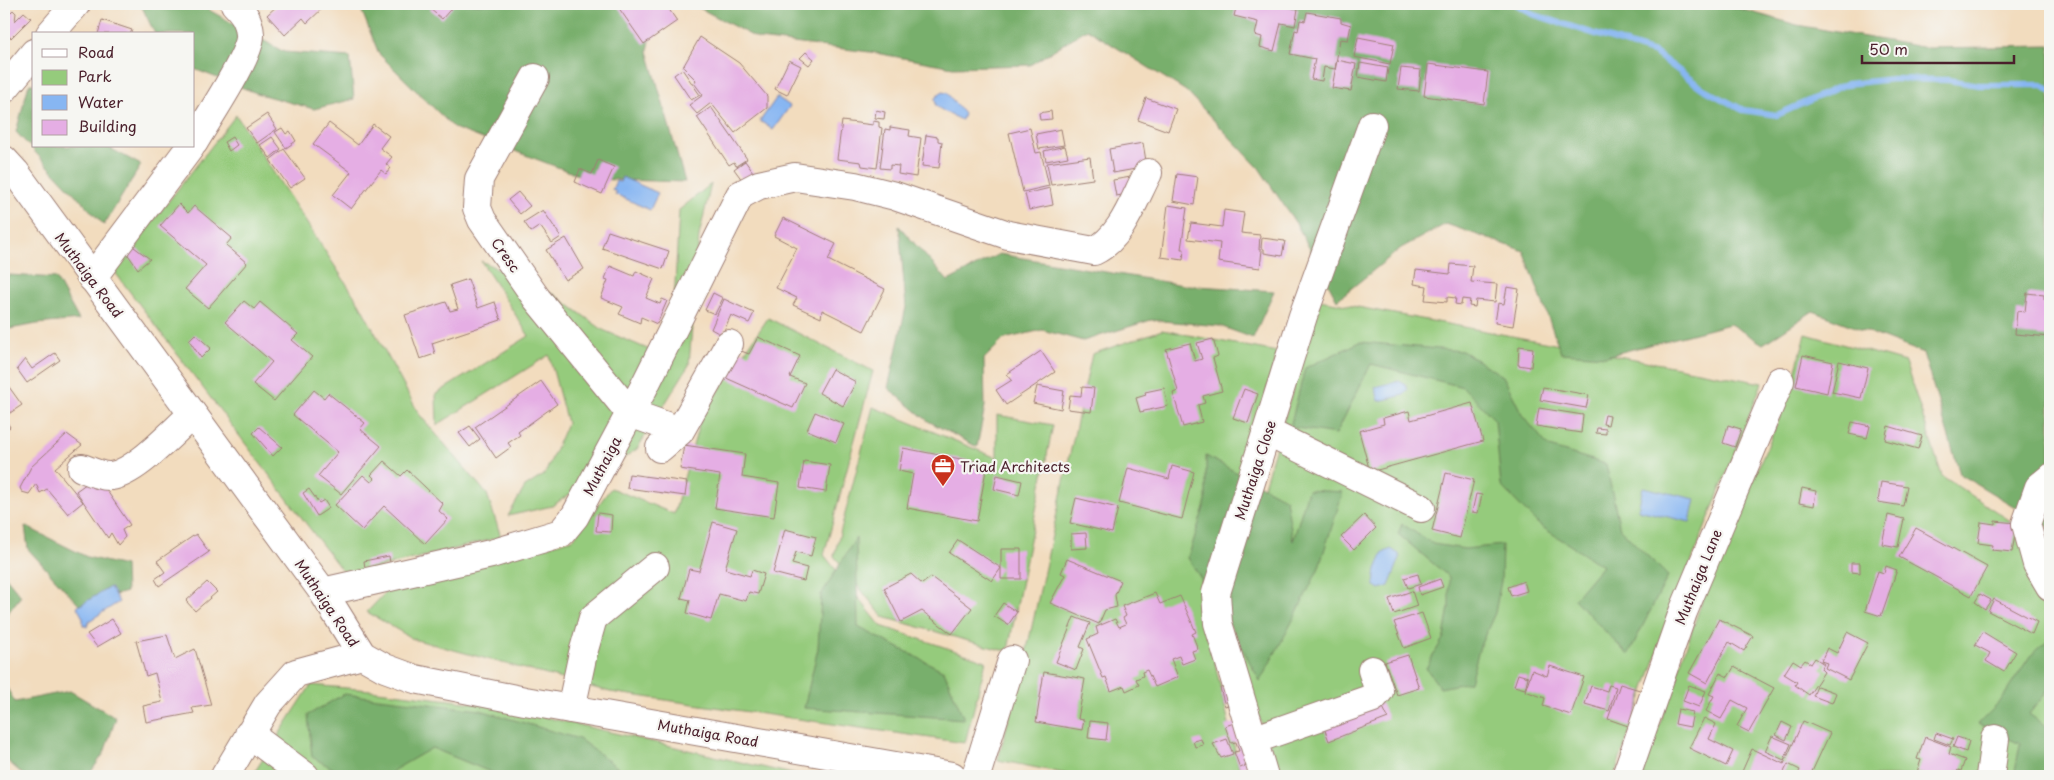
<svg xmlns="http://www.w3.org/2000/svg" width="2054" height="780" viewBox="0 0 2054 780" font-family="'Playpen Sans',sans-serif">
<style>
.green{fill:#95cb7c;stroke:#707554}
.forest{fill:#78af6c;stroke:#61674c}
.water{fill:#87b6f2;stroke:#686a8e}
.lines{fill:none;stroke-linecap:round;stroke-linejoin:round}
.stream{stroke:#87b6f2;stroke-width:6}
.building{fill:#e5aee4}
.minor-casing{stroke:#9e7e74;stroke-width:30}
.major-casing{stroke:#9e7e74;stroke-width:30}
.minor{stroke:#fff;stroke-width:28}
.major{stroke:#fff;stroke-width:28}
.labels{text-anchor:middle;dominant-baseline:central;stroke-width:4.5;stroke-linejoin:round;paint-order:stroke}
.street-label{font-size:14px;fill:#4a1f2b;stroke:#f6f6f2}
.poi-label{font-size:14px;fill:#4a1f2b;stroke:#f6f6f2;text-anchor:start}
</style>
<rect width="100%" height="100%" fill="#f6f6f2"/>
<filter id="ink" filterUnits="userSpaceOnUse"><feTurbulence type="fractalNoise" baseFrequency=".02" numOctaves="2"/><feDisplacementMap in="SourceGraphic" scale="10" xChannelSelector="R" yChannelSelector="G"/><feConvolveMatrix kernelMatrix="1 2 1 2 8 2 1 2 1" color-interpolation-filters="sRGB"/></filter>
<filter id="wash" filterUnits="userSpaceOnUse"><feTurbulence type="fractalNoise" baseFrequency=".0096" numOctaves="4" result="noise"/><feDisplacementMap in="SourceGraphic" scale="20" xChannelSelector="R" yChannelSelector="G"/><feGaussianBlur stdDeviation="1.12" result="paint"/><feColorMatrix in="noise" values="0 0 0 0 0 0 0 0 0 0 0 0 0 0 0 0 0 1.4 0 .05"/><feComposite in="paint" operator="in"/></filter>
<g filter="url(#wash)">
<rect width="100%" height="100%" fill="#f2dcbe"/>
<path class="green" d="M236,115L359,303L419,414L487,494L501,537L346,576L114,271Z
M711,184L699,236L689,365L637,449L552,506L508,516L525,487L545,474L567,423L549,355L437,425L436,394L529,336L481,261L555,295L603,330L671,359L679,210Z
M1320,300L1762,383L1673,609L1614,776H1282L1252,699L1230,599Z
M768,318L873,371L824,555L881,626L986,661L965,743L610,692L413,639L367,612L388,590L573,539L611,488L674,514L701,417Z
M1162,330L1277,352L1205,620L1241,776H1077L998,760L1027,649L1092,354Z
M1806,334L1905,362L1942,476L2041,541L2050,556V776H1642L1702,601L1787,400Z
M873,407L997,458V415L1053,425L1008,650H1001L883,617L834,556Z
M311,685L370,690L497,706L801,776H252Z"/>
<path class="forest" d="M143,4H208L209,10L284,52L350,57L354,99L314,109L259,94L194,69V34H155L141,5Z
M359,4H657L648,51L685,182L589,179L454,128L379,54Z
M692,4H1723L1797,25L1928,48L2050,46V528L1960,474L1923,353L1813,311L1763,344L1730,324L1606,356L1561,353L1524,251L1446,224L1401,248L1337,300L1297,225L1259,168L1186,91L1087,29L1030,65L953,67L870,52L758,39Z
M29,84H34V146H106L141,165L104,225L16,132Z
M899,226L948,281L999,254L1183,285L1274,291L1253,338L1220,326L1151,320L1083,341L1042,330L1004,339L984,359L985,406L977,447L928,421L888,388L906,307Z
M9,275L56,278L79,320L37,324L4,330V280Z
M1360,342L1462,351L1503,376L1523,416L1549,447L1606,464L1620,529L1668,576L1628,655L1574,599L1602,566L1539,525L1501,486L1495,420L1463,387L1371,364L1336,434L1290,427L1305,368Z
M1206,456L1286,499L1293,541L1308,490L1343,492L1318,570L1291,624L1260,681L1229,624L1188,558L1206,501Z
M1402,524L1433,544L1465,549L1502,545L1501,581L1495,613L1480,646L1470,682L1440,688L1426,668L1444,637L1449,607V577L1398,534Z
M25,526L87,557L125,566L126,592L79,605L28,549Z
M856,538L858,627L944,671L964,719L804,708L818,648L821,595Z
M4,575L21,596L4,618Z
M2050,639V688L2029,714L2046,726L2050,725V776H2014L2020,744L1978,724L2000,702L2030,656Z
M4,683L15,702L70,691L116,718L104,753L88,776H25L4,758Z
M344,694L480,710L579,739L629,776H500L432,748L394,770L389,776H346L312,757L308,715Z"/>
<path class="water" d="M942,92L947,93L964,114L962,120C957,119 941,110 936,106L935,98Z
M777,97L790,106L773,130L760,121Z
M622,177L658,193L650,210L615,194L616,192L612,190L616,181L620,182Z
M1399,381L1406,385L1408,390L1404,395L1379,401L1375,387Z
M1643,487L1695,499L1690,522L1638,510Z
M1391,549L1399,554L1400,558L1389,586L1380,589L1374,585L1376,569L1383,553Z
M110,587L119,602L89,621L87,627L83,625V618L77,607Z"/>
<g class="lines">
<path class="stream" d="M1516,4L1532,14L1655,53L1702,88L1743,110L1777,115L1846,84L1893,79L1948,80L1979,85H2042L2050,91"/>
</g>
<g id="blocks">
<path class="building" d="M279,4L290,6L293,4H321L324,7L307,23L303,18L285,35L267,15Z
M435,4H455L442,19L430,9Z
M616,4H668L666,5L677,21L644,44Z
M1237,4H1277L1298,9L1295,26L1281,23L1274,51L1260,47L1262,37L1255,35L1258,22L1234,16Z
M13,10L16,13L15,21L24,12L31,18L11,38L4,31V19Z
M1307,12L1341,18V22L1351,25L1348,40L1340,39L1335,69L1324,67L1322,81L1311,79L1315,59L1290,54L1295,30L1298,31L1300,20L1305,21Z
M102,20L132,30L130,34H98Z
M700,37L739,63L767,96V108L735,133L711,103L697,114L689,105L703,95L694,83L696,80L683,67Z
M1358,37L1394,44L1390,64L1354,57Z
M806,52L814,59L809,65L800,58Z
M789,60L801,66L787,95L775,89Z
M1337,60L1356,64L1351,91L1332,88Z
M1360,63L1388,68L1386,82L1358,77Z
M1428,64L1488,72L1484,104L1424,96Z
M1401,68L1421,70L1419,91L1398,89Z
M682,69L700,95L691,100L674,75Z
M1146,98L1176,109L1168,131L1138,120Z
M711,107L747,159L736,166L734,162L729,165L697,117Z
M876,110L885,112L884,119L875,118Z
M1051,111L1052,119L1040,120L1039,113Z
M267,114L277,129L257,143L246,128Z
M842,121L873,125V121L879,122V127L882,128L877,168L862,166L861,162L837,159Z
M329,123L358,145L373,124L389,136L380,148L392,157L386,164L391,168L386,174L381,170L351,209L333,195L351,172L313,144Z
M890,127L910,130L909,136L921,138L916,177L898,174L899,166L890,165V169L880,168L885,129L890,130Z
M282,128L286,134L290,131L296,141L286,148L275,132Z
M1030,128L1036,153L1041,152L1049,186L1023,192L1009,133Z
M1061,129L1064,145L1039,149L1036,134Z
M926,135L938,137V141L942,142L939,168L922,166Z
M232,137L237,145L229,151L224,142Z
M272,137L281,149L270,158L260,145Z
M1143,143L1147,167L1113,173L1109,149Z
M1065,146L1068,157L1046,161L1044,151Z
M284,149L305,178L290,188L270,160Z
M1090,157L1093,179L1051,185L1047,163Z
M598,160L614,167L602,194L575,182L580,169L592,174Z
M745,161L756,176L745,184L734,169Z
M1177,174L1198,177L1194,205L1173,201Z
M1131,177L1134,193L1116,196L1113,180Z
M1050,188L1053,205L1029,210L1025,194Z
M518,192L530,206L520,214L508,200Z
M179,204L188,213L194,206L232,238L226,245L247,263L208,308L185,289L206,265L160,226Z
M1168,205L1187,208L1181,249H1184L1183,260L1161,257Z
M543,210L561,237L552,243L540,226L531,232L524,222Z
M1224,210L1244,213L1241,233L1260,235L1259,250H1262L1260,268L1218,262L1220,243L1188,239L1191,223L1222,227Z
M783,218L836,244L828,260L885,289L864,331L822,310L821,318L793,305L797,298L776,288L797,248L774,236Z
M608,231L669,251L663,269L602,248Z
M566,238L584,269L565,280L546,250Z
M1262,238L1285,241L1282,256L1264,253V249L1261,248Z
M130,244L150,259L138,269L124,249Z
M1451,264L1473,266L1471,282L1497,284L1495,302L1476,300L1475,307L1469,306L1470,300L1462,299L1461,305L1455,304L1456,298L1447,297V302L1425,300L1427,286L1414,284L1416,270L1450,274Z
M610,266L634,276L636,271L654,279L646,298L660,304L662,299L667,301L657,324L641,317L640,323L619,314L623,307L601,298L608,280L605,279Z
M468,279L478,308L495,302L501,320L432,343L435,354L420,359L405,315L446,302L450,311L458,309L450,285Z
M1507,287L1519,289L1513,326L1495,323L1498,303L1504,304Z
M713,293L723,298L715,314L705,310Z
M2027,293L2044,295V299L2050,300V337L2015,334L2017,311L2025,312Z
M724,299L754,313L749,323L731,315L722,335L711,329Z
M244,301L254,309L260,302L298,334L292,340L312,357L274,401L253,384L272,362L225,322Z
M195,334L211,348L201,358L189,340Z
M758,337L800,356L790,377L805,383L793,408L724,377L736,349L749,354Z
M1213,339L1218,356L1213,358L1222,391L1203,396L1205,403L1198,405L1202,422L1183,427L1173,393L1178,391L1166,349L1190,343L1195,361L1202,359L1197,343Z
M1519,346L1533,348L1531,367L1518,365Z
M1041,351L1055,372L1006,405L996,390L1012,380L1007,374Z
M55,353L60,360L27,383L17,369L25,359L32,369Z
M1803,355L1833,362L1827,393L1796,386Z
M1839,361L1868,368L1861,398L1832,392Z
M832,369L856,382L843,406L819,393Z
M4,380L22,405L4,417Z
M541,381L557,404L518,432L520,435L508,443L511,447L496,458L475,427Z
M1037,386L1064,391L1061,409L1033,403Z
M1082,387L1094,388L1091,412L1068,409L1070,395L1081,396Z
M1543,387L1589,395L1586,408L1540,400Z
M1164,388L1168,406L1140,412L1136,398L1146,395L1145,392Z
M1244,389L1258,394L1248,423L1233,418Z
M314,390L324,398L328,393L365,423L360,429L381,446L341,494L318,476L338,452L293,415Z
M1472,403L1483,441L1370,472L1359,431L1384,424L1383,418L1409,411L1411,420Z
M1539,408L1583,415L1581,433L1536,426Z
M815,412L844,424L836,442L807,430Z
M1605,415L1610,416L1608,425L1603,424Z
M4,418L10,427L4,432Z
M1852,422L1870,426L1867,438L1849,434Z
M1728,425L1741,429L1735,447L1723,443Z
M470,426L480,439L470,447L459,433Z
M1888,426L1922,436L1918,449L1885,440Z
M259,427L282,447L273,456L253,433Z
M1597,428L1606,429V434L1596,433Z
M67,434L82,445L55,468L83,502L68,514L47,489L40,493L36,484L29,494L22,492L20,488L31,467Z
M684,445L745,454L742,477L779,483L774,517L715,508L720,475L680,469Z
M903,448L987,464L977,521L907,508L913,474L899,471Z
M384,461L401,476L407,470L443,504L439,511L448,519L425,544L384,506L362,530L335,505L363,475L371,482L375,479L371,475Z
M804,461L830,465L826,492L800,488Z
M1172,466L1194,472L1182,519L1119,503L1128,468L1169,479Z
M1446,473L1474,480L1460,538L1432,531Z
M629,474L687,482L685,496L627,488Z
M997,475L1022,481L1019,495L994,489Z
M97,476L130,525L122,530L125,537L118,545L111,533L108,538L76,491Z
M1881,482L1907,486L1903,506L1878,502Z
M1802,488L1816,491L1814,506L1799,503Z
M309,489L319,503L324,500L329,508L317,516L303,493Z
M1476,494L1482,495L1478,513L1472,512Z
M1076,498L1118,508L1112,533L1070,523Z
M598,513L612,515L611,532L596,531Z
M1364,515L1376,528L1354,550L1341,537Z
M1888,515L1904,519L1898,547L1882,544Z
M1995,521L2017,523L2012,552L1992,550L1993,545L1978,543L1981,522L1995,524Z
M713,522L737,529L725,569L750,576L752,570L764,574L758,594L749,592L746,601L719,594L711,620L687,613L690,600L681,598L689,569L699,571Z
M1916,528L1987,567L1971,596L1899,557Z
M785,529L816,537L811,556L796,552L792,564L807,568L804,581L773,573Z
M1086,533L1087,548L1071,549V534Z
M196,534L209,552L159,586L155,579L165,572L157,561Z
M958,540L1001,568L992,581L949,553Z
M1001,549H1021V579H1001Z
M389,556L390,563L365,568L364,561Z
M1067,559L1121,581L1115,595L1117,607L1105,610L1099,624L1050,603L1065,575L1061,573Z
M1851,563H1860V573L1851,572Z
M1886,566L1897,570L1881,616L1865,611L1878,571L1884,573Z
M911,574L922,584L931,577L972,608L952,634L922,611L901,622L884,588Z
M1418,574L1421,584L1408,588L1404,578Z
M1440,579L1443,587L1420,595L1418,587Z
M1524,581L1527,591L1511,596L1508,587Z
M207,582L217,592L195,611L186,601Z
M1412,591L1417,606L1394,614L1389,599Z
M1155,593L1160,604L1180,596L1196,632L1192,634L1198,649L1192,651L1195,659L1182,664L1179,656L1171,659L1178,677L1155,687L1147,670L1142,672L1143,676L1136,679L1139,685L1126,691L1124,686L1111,691L1106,677L1103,678L1087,639L1098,634L1096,627L1115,619L1119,627L1126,624L1123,618L1126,616L1122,606Z
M1980,594L1991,600L1985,609L1975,602Z
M1994,599L2037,622L2032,634L1988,611Z
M1003,603L1017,612L1008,625L994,616Z
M1422,613L1431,638L1404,648L1394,622Z
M1074,617L1090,623L1080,647L1084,649L1076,670L1056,662Z
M112,619L121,633L97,647L87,634Z
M1719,619L1753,636L1744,651L1729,642L1707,683L1689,673Z
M1847,632L1868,643L1849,680L1825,668L1827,663L1821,661L1827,648L1837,653Z
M1983,632L2016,652L2004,672L1986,661L1990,653L1975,645Z
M167,635L175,659L195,649L211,705L192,708L194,713L146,722L143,706L162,702L155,673L146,676L136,641Z
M1408,655L1419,688L1397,695L1385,662Z
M1815,658L1824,664L1821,669L1824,672L1809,695L1795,685L1797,682L1784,674L1793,660L1801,665L1805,660L1811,664Z
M1550,666L1584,677L1571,715L1543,706L1545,698L1525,691L1532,670L1547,676Z
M1734,667L1774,688L1749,732L1737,726L1747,708L1732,700L1721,719L1706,711L1714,696L1709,694L1720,673L1728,677Z
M1044,672L1085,679L1078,719L1084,720L1082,730L1036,722Z
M1518,674L1528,677L1525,689L1514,686Z
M1620,684L1643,691L1631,727L1608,719Z
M1233,685L1238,702L1225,706L1220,688Z
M1609,685L1616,687L1609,711L1585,704L1591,686L1607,691Z
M1689,685L1706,691L1699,707L1683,701Z
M1817,686L1836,693L1832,703L1813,696Z
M1381,703L1388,718L1329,741L1323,725Z
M1678,709L1693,712L1690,727L1675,724Z
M1704,718L1716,724L1709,739L1733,751L1726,766L1689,748Z
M1244,720L1258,761L1240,768L1234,752L1239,751L1236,742L1231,743L1225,726Z
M1090,721L1108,723L1106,740L1088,738Z
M1803,721L1830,733L1810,776H1797L1800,770L1788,764L1782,776H1740L1752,749L1784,764Z
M1782,722L1792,727L1786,740L1776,735Z
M1936,733L1953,739L1950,745L1934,739Z
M1772,736L1791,744L1784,760L1765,751Z
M1925,737L1951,747L1949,754L1965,760L1961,771L1958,770L1955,776H1929L1917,772L1921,760L1917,759Z
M1957,737L1969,741L1966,752L1953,747Z
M1201,739L1203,745L1195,747L1193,741Z
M1227,739L1233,754L1221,758L1213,744Z"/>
</g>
</g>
<g filter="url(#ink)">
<use href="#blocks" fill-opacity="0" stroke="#9e7e74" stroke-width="1"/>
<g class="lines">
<defs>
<path id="minor" d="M50,34L76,4
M535,78L479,179L477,208L482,220L537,299L630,413L680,431L660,448
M4,89L34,53
M194,142C206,121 252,54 250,34C249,21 244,13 235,4
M92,278L191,146
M680,431L729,344
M1267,432L1421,508
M82,468C90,471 102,477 111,476C136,473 173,431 192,415
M2050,478L2039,487L2026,524L2037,564L2050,586
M323,592L491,554L561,533L575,516L643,389L740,195L759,185L795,177L855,186L895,196L1008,235L1094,251C1122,238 1134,199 1148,173
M571,709L583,653L593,618L655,567
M249,734L305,776
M1253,740L1373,698L1379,691L1372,670
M225,776L268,704L296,673L362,655
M976,776L1012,660
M1264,776L1218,623L1216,593L1303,316L1372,125
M1626,776L1683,612L1780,381
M1990,776L1995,739"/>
<path id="major" d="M4,160L16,173L323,592L362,655L385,668L415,679L525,701L952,776"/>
</defs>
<use href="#minor" class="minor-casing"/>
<use href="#major" class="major-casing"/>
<use href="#minor" class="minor"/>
<use href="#major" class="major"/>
</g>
</g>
<defs>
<symbol id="office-pin" viewBox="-11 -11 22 30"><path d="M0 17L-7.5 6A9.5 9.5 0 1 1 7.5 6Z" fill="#c8321e" stroke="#f6f6f2"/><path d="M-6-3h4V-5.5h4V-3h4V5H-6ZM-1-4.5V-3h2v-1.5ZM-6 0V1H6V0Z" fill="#fff"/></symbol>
</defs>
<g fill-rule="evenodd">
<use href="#office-pin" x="929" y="452" width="28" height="38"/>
</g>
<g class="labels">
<g class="street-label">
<text transform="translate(506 255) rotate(55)">Cresc</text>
<text transform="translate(89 275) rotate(53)">Muthaiga Road</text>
<text transform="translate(602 466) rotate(-62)">Muthaiga</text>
<text transform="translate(1255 470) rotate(-72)">Muthaiga Close</text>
<text transform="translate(1698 577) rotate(-68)">Muthaiga Lane</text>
<text transform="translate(327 603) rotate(56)">Muthaiga Road</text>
<text transform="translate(708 733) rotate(10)">Muthaiga Road</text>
</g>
<g class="poi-label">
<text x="960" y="466">Triad Architects</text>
</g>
</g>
<rect width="2054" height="780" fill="none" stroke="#f6f6f2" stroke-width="20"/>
<rect x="32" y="32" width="162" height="115" fill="#f6f6f2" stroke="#b1a0a2"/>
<rect x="42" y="49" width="25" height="8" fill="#ffffff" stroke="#b1a0a2"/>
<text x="78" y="58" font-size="15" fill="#4a1f2b">Road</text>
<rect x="42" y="70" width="25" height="15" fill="#95cb7c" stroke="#b1a0a2"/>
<text x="78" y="82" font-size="15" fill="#4a1f2b">Park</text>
<rect x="42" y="95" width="25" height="15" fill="#87b6f2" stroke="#b1a0a2"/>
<text x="78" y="108" font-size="15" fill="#4a1f2b">Water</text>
<rect x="42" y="120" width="25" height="15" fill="#e5aee4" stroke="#b1a0a2"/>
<text x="78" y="132" font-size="15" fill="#4a1f2b">Building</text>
<path d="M1862 55v8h152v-8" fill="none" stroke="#4a1f2b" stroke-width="2.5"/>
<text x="1869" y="55" font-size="15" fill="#4a1f2b" stroke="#f6f6f2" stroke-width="4" paint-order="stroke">50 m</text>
</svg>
